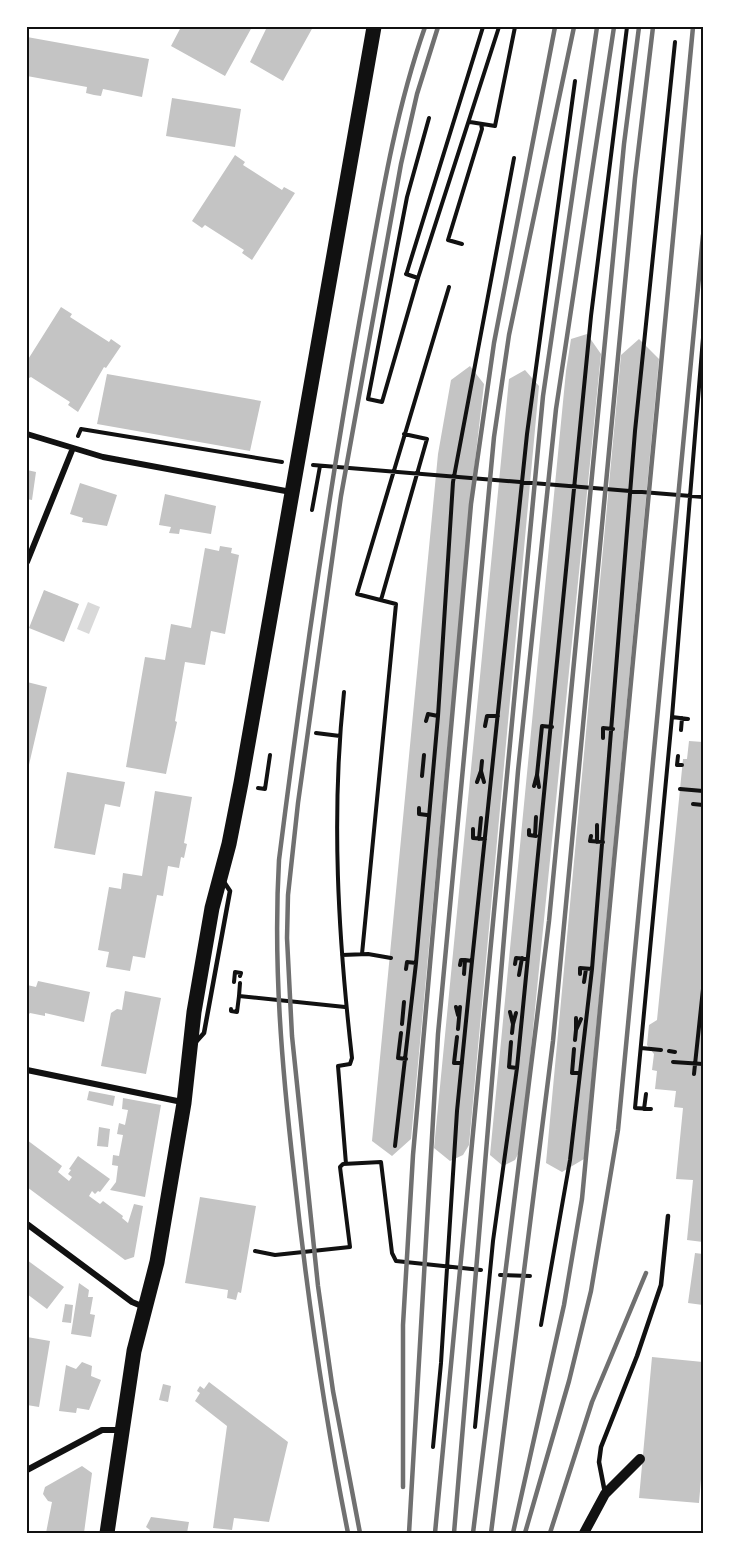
<svg xmlns="http://www.w3.org/2000/svg" width="730" height="1560" viewBox="0 0 730 1560" font-family="Helvetica,sans-serif">
<style>
.water{fill:#d9d9d9}
.building{fill:#c4c4c4}
.lines{fill:none;stroke-linecap:round;stroke-linejoin:round}
.path{stroke:#111;stroke-width:4}
.service{stroke:#111;stroke-width:4.5}
.minor{stroke:#111;stroke-width:6}
.tertiary{stroke:#111;stroke-width:10}
.primary{stroke:#111;stroke-width:15}
.rail{stroke:#707070;stroke-width:4.5}
.neatline{fill:none;stroke:#111;stroke-width:2}
</style>
<rect width="100%" height="100%" fill="#fff"/>
<path class="water" d="M88,602L100,607L89,634L77,629Z"/>
<path class="building" d="M181,27H252L225,76L171,46Z
M267,27H313L283,81L250,62Z
M27,37L149,59L142,97L103,89L101,96L94,95L86,93L87,87L27,76Z
M172,98L241,109L235,147L166,136Z
M235,155L245,162L243,165L282,190L284,187L295,193L252,260L242,253L244,250L205,225L202,228L192,221Z
M61,307L72,314L70,317L109,342L111,339L121,346L106,368L104,367L78,412L68,405L70,402L31,377L27,379V361Z
M587,334L601,354L521,1148L515,1160L503,1166L490,1155L566,371L571,339Z
M639,339L659,359L584,1159L562,1172L546,1163L621,355Z
M470,366L484,384L471,496L411,1139L392,1156L372,1141L438,454L451,380Z
M525,370L539,386L469,1145L463,1155L450,1161L434,1148L509,379Z
M107,374L261,401L250,451L97,424Z
M27,470L36,472L32,500L27,499Z
M80,483L117,495L107,526L82,522L83,518L70,514Z
M165,494L216,506L211,534L180,529L179,534L169,533L171,527L159,525Z
M220,546L232,548L231,553L239,555L225,634L211,631L205,665L185,662L175,721L177,722L166,774L126,767L145,657L165,660L171,624L191,628L205,548L219,551Z
M44,590L79,604L64,642L29,628Z
M27,682L47,687L28,769H27Z
M689,741L703,742V1242L687,1240L693,1180L676,1179L683,1108L674,1107L676,1091L655,1089L657,1071L652,1070L654,1054L647,1045L649,1025L657,1020L683,759H687Z
M67,772L125,782L120,807L105,804L95,855L54,848Z
M155,791L192,797L184,843L187,844L184,858L181,857L179,868L168,866L163,896L157,895L145,958L133,956L130,971L106,967L109,952L98,950L109,887L121,889L123,873L142,876Z
M38,981L90,992L84,1022L45,1013V1016L30,1013L27,1016V985L36,987Z
M125,991L161,998L146,1074L101,1066L111,1013L117,1009L122,1010Z
M89,1091L115,1096L113,1106L87,1100Z
M123,1098L161,1105L145,1197L110,1190L116,1182L118,1166L112,1165L113,1155L119,1156L123,1135L117,1134L119,1123L125,1125L128,1110L122,1109Z
M99,1127L110,1129L108,1147L97,1146Z
M27,1140L62,1166L58,1172L69,1181L72,1177L68,1174L71,1170L69,1169L78,1156L110,1179L100,1192L98,1191L95,1194L92,1191L89,1196L100,1204L103,1201L123,1216L122,1218L128,1223L134,1204L143,1206L134,1257L125,1260L27,1187Z
M200,1197L256,1206L241,1293L238,1292L236,1300L227,1298L228,1290L185,1283Z
M695,1253L703,1254V1305L688,1303Z
M27,1260L64,1287L47,1309L27,1294Z
M79,1283L89,1290L88,1297H93L90,1314L95,1315L91,1337L71,1334Z
M65,1304L73,1305L71,1323L62,1322Z
M27,1337L50,1341L39,1407L27,1405Z
M652,1357L703,1362V1455L699,1503L639,1498Z
M82,1362L92,1366L91,1376L101,1380L89,1410L77,1408L76,1413L59,1411L66,1365L76,1369Z
M209,1382L288,1442L269,1522L234,1518L232,1530L213,1528L227,1426L195,1401L200,1393L197,1391L198,1389L200,1386L204,1389Z
M163,1384L171,1386L168,1402L159,1400Z
M82,1466L92,1473L84,1533H46L52,1502L48,1501L43,1494L45,1487Z
M151,1517L189,1522L187,1533H149L150,1530L146,1527Z"/>
<g class="lines">
<path class="path" d="M429,118L407,197L368,399L382,402L418,278L499,27
M470,122L495,126L515,27
M462,244L448,240L482,129L481,124
M407,272L483,27
M406,274L418,278
M78,436L81,429L282,462
M313,465L703,497
M312,510L320,466
M381,600L427,439L404,434
M344,692C331,815 338,935 352,1058L350,1064L338,1066L346,1164
M688,719L672,717L703,338
M426,721L428,714L438,716
M485,726L487,716H498
M681,730L682,718
M316,733L340,736
M603,738V728L613,729
M678,756L677,765H682
M481,771L482,761
M537,775L542,726L552,727
M422,776L424,755
M477,782L481,771L484,782
M534,786L537,775L539,787
M258,788L265,789L270,755
M680,789L703,791
M693,804L703,805
M419,808V814L427,815
M473,829V838L485,839
M529,830V835L536,836
M535,836L536,817
M591,836L590,841L603,842
M479,839L481,818
M597,842V825
M362,954L396,604L357,594L449,287
M342,955L368,954L391,958
M515,964L516,958L527,959
M460,965L461,960H465
M406,969L407,962L416,963
M464,974L465,960L472,961
M580,974V968L592,969
M519,975L522,958
M234,982L235,972L241,973L240,976
M584,982L586,969
M239,996L240,983
M456,1007L458,1015
M231,1009V1011L237,1012L239,996L345,1007
M510,1012L513,1024L516,1013
M576,1018V1030L581,1019
M402,1024L404,1002
M458,1029L460,1007
M401,1033L398,1058L406,1059
M512,1033L513,1024
M457,1037L454,1063H462
M575,1040L576,1030
M511,1042L509,1067L517,1068
M641,1048L661,1050
M574,1049L572,1073H580
M669,1051L675,1052
M673,1062L703,1064
M694,1074L703,989
M644,1109L646,1094
M651,1109L635,1108L672,717
M395,1146L416,963L438,716L453,482L514,158
M255,1251L275,1255L350,1247L340,1167L343,1164L381,1162L392,1253L396,1261L481,1270
M500,1275L530,1276
M541,1325L570,1160L592,969L635,431L675,42
M475,1427L493,1241L517,1068L591,316L627,27
M433,1447L441,1363L457,1111L472,961L527,434L575,81"/>
<path class="service" d="M195,1043L204,1033L230,891L224,882
M605,1493L599,1462L601,1447L637,1356L661,1285L668,1216"/>
<path class="minor" d="M27,434L103,457L291,492
M27,562L73,448
M27,1070L182,1102
M27,1224L132,1302L144,1307
M27,1470L102,1430H121"/>
<path class="tertiary" d="M584,1533L605,1494L640,1459"/>
<path class="primary" d="M107,1533L134,1351L157,1262L184,1103L194,1012L212,908L229,844L241,783L374,27"/>
<path class="rail" d="M403,1487V1325L413,1155L471,504L494,343L555,27
M348,1533C324,1413 307,1294 294,1173C282,1068 273,965 279,860C302,678 328,498 360,318C378,220 392,121 425,27
M360,1533L333,1391L318,1286L292,1036L287,938L288,895L298,803L341,496L401,164L417,94L438,27
M409,1533L438,1034L494,437L509,335L574,27
M435,1533L543,396L597,27
M454,1533L518,771L556,409L614,27
M473,1533L549,921L624,144L639,27
M491,1533L553,1041L635,178L653,27
M513,1533L564,1305L582,1199L693,27
M525,1533L569,1381L591,1291L618,1130L703,235
M550,1533L592,1402L646,1273"/>
</g>
<rect width="730" height="1560" fill="none" stroke="#ffffff" stroke-width="57"/>
<rect x="28" y="28" width="674" height="1504" class="neatline"/>
</svg>
